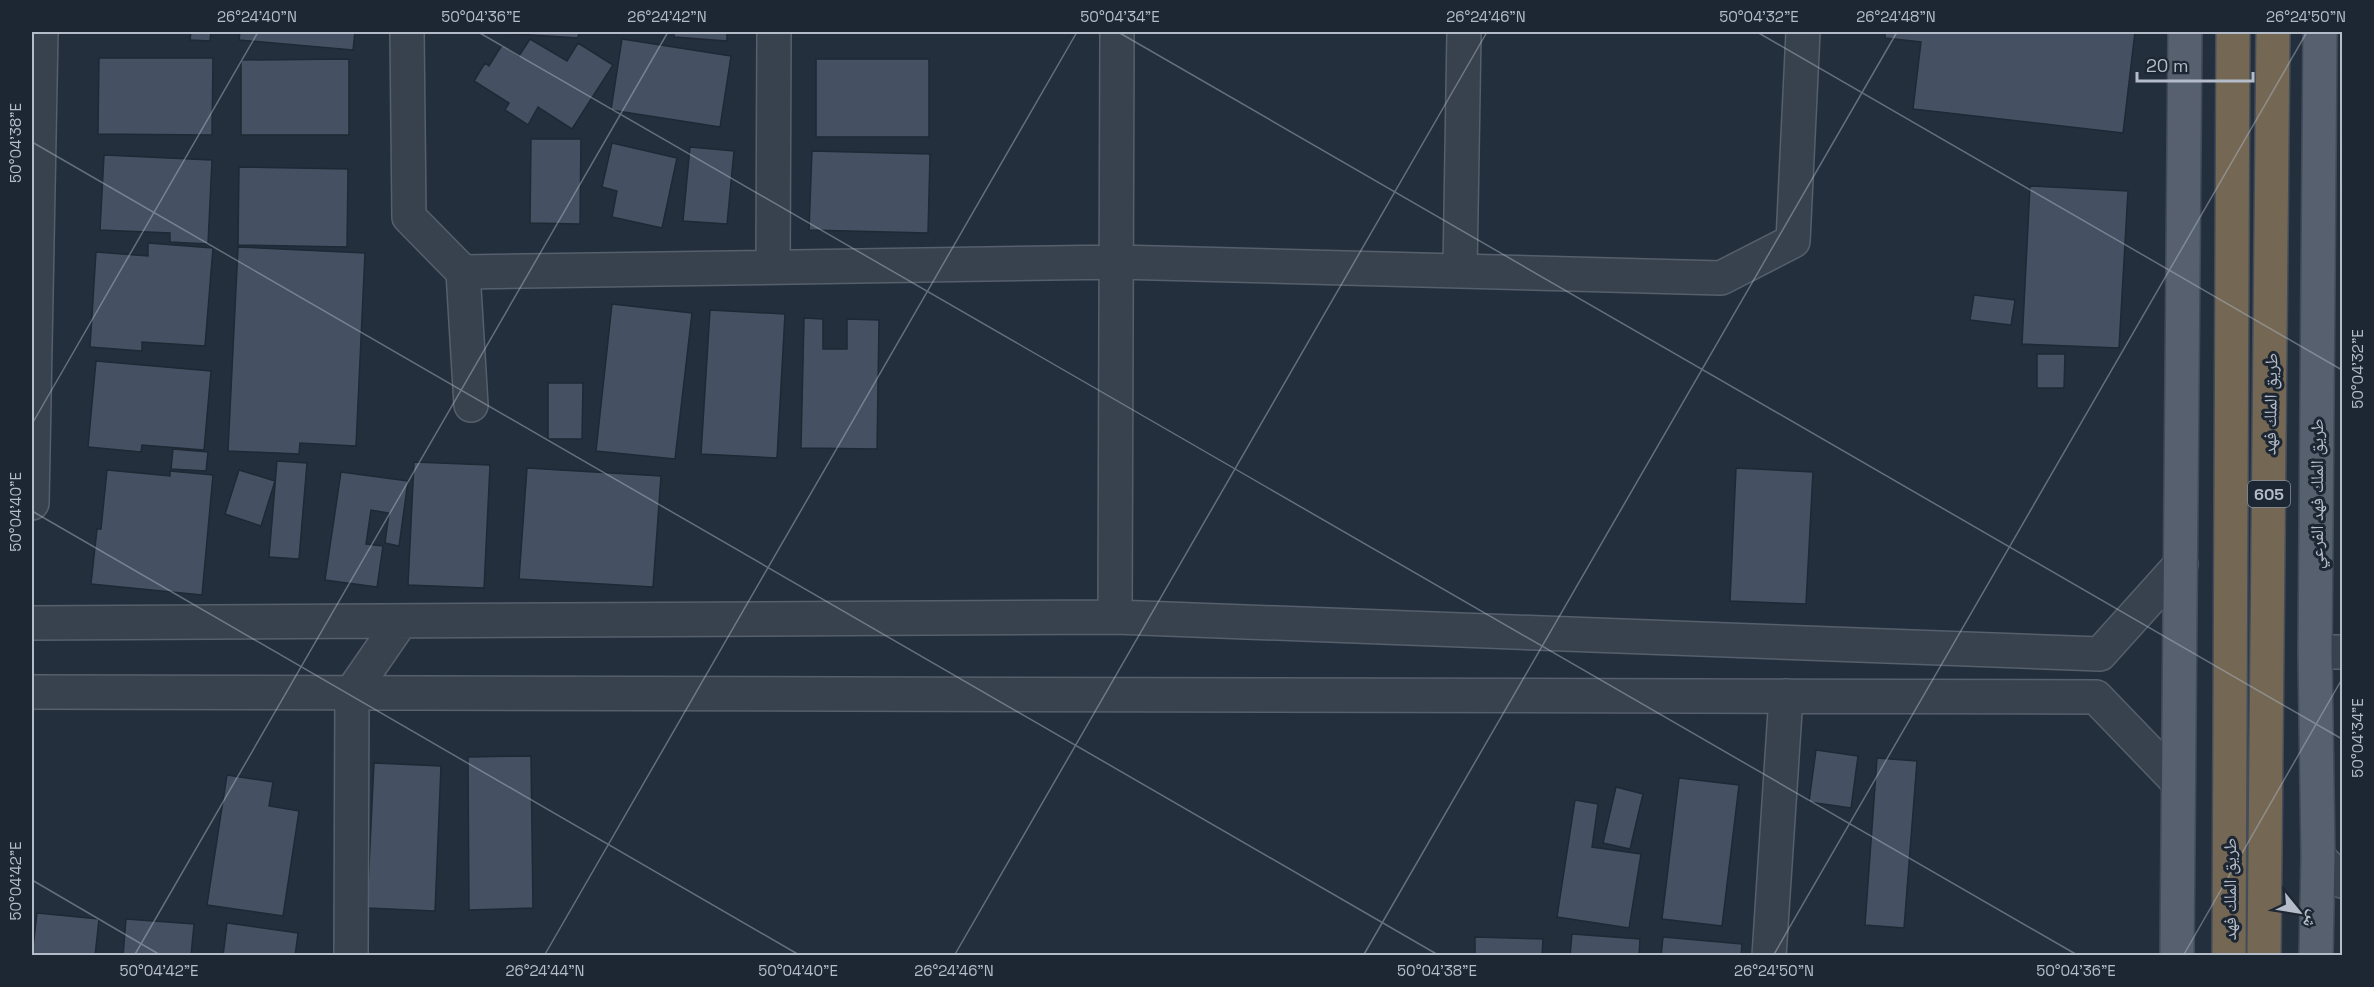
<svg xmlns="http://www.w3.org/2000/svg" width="2374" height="987" viewBox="0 0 2374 987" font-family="'Space Grotesk','Noto Naskh Arabic',sans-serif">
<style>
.building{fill:#455162;stroke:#1f2835;stroke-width:1.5}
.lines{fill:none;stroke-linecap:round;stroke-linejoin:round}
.minor-casing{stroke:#565f6c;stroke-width:36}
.major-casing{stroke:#414a57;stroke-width:36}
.highway-casing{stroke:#434c59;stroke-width:36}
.minor{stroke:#38414e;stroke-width:33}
.major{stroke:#56606e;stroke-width:33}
.highway{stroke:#746855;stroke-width:33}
.ticks{fill:none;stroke:#b4bcc9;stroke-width:1.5;stroke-opacity:0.45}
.labels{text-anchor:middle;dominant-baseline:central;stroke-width:6;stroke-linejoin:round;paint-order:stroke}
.shield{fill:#1d2633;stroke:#878f9c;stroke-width:1.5}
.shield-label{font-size:16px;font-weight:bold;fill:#b4bcc9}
.street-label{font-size:18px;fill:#b4bcc9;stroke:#1d2633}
.neatline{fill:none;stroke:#b4bcc9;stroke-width:2}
.ticks-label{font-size:15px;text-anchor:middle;fill:#b4bcc9}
</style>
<rect width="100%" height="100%" fill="#242f3e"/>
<path class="building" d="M191,32H211L210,41L190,40Z
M240,32H355L353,50L239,40Z
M484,32H579L578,38Z
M674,32H727V41L674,37Z
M1885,32H2135L2123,133L1913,109L1921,42L1885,38Z
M530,39L567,61L578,43L613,65L572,129L538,107L528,125L505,110L509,103L474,81L485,63L489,66L502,45L519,56Z
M622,39L731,56L720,127L611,110Z
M99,58H213L212,135L98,134Z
M349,59V135H241V60Z
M816,59H929V137H816Z
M531,139H581L580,224L530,223Z
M612,143L677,158L662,228L612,217L617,191L602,187Z
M690,147L734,151L727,224L683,221Z
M812,151L930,154L928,233L809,230Z
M104,155L212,160L208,244L170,242V233L100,230Z
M239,167L348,169L347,247L238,245Z
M2030,186L2128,191L2119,348L2022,344Z
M148,243L213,248L205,346L142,342V351L90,347L96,252L148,256Z
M238,247L365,253L356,446L300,443L299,454L228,451Z
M1974,295L2015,300L2011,325L1970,320Z
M612,304L692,313L675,459L596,451Z
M710,310L785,314L777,458L701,454Z
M804,318L823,319V349H847V319L879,320L877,449L801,448Z
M2037,354H2065L2064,388H2037Z
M96,361L211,371L204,450L142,445L141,452L88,447Z
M548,383H583L582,439H548Z
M173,449L208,452L206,471L171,469Z
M277,461L307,463L299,559L269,557Z
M414,462L490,465L484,588L408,585Z
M527,468L661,476L653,587L519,579Z
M1736,468L1813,472L1806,604L1730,601Z
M107,470L170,476V471L213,475L202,595L91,584L97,529H101Z
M239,470L275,481L261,526L225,514Z
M341,472L408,481L399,546L385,543L389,513L371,510L366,544L383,546L377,587L325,580Z
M1816,750L1858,756L1851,808L1809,802Z
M531,756L533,908L469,910L468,757Z
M1877,758L1917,761L1904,928L1865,925Z
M374,763L441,766L435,911L367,908Z
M227,775L273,782L269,806L299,811L283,916L207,905Z
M1679,778L1739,785L1722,926L1662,919Z
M1616,787L1643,794L1630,849L1603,843Z
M1575,800L1598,804L1592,847L1641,854L1629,928L1557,917Z
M37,913L99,919L95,956H32Z
M126,919L194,924L191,956H123Z
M227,923L298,933L295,956H223Z
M1572,934L1640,939L1639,956H1570Z
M1475,937L1543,939L1542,956H1475Z
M1663,937L1742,944L1741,956H1661Z"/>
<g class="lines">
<defs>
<path id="minor" d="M407,32L409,217L463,272L471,405
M773,267L774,32
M1460,271L1464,32
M463,272L1117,262L1721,278L1793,241L1803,32
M32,503L41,32
M1115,617L1117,32
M32,623L1115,617L2100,654L2181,564
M2315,652H2342
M32,692L2096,697L2177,781
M2318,857L2342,881
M351,956L352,692L401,621
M1769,956L1786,696"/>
<path id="major" d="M2177,956L2185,32
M2316,956L2318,857L2315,652L2320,32"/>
<path id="highway" d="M2229,956L2233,32
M2264,956L2273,32"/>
</defs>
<use href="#minor" class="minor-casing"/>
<use href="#major" class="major-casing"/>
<use href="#highway" class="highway-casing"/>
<use href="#minor" class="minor"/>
<use href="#major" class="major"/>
<use href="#highway" class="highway"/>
</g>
<path class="ticks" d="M478,32L2079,956M1118,32L2342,739M1757,32L2342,370M32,142L1440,956M32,424L258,32M32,511L801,956M32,880L162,956M134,956L668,32M544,956L1077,32M954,956L1487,32M1363,956L1897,32M1773,956L2307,32M2183,956L2342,679"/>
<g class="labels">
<rect class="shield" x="2248" y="481" width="42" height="26" rx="4.5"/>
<g class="shield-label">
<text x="2269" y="494">605</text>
</g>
<g class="street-label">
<text transform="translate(2270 404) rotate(-89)">طريق الملك فهد</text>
<text transform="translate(2316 494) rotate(-90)">طريق الملك فهد الفرعي</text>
<text transform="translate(2229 889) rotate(-90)">طريق الملك فهد</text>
</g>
</g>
<rect width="2374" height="987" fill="none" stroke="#1d2633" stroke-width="66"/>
<g transform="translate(2299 912) rotate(120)" stroke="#1d2633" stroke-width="4.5" paint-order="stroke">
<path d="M0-4.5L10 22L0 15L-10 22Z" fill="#b4bcc9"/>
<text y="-9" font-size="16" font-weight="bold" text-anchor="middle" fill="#b4bcc9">ش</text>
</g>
<path d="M2137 72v9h116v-9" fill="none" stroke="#b4bcc9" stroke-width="3"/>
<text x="2146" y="72" font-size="18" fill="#b4bcc9" stroke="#1d2633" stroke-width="4.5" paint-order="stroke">20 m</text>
<rect x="33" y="33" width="2308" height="921" class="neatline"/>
<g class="ticks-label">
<text x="257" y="22">26°24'40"N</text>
<text x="481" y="22">50°04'36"E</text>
<text x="667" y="22">26°24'42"N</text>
<text x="1120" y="22">50°04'34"E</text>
<text x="1486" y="22">26°24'46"N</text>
<text x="1759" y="22">50°04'32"E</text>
<text x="1896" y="22">26°24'48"N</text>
<text x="2306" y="22">26°24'50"N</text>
<text transform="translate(16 143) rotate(-90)" y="5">50°04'38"E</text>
<text transform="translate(2358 369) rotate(-90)" y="5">50°04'32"E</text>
<text transform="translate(16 512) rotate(-90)" y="5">50°04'40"E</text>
<text transform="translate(2358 738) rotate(-90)" y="5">50°04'34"E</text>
<text transform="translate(16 881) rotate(-90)" y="5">50°04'42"E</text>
<text x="159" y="976">50°04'42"E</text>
<text x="545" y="976">26°24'44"N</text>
<text x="798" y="976">50°04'40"E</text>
<text x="954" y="976">26°24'46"N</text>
<text x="1437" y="976">50°04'38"E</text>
<text x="1774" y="976">26°24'50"N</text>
<text x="2076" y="976">50°04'36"E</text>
</g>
</svg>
